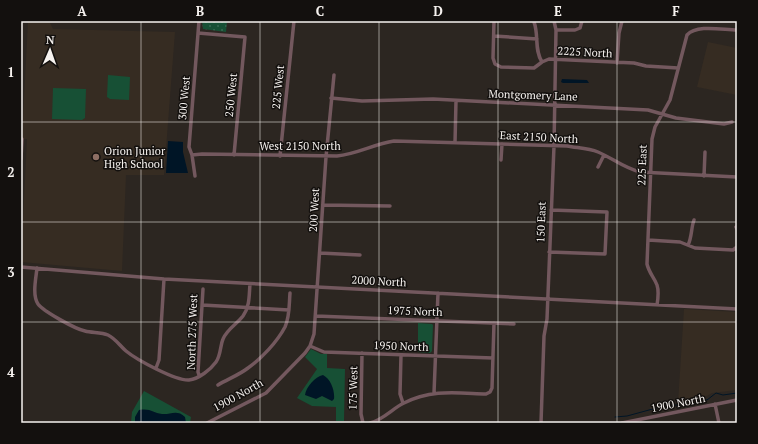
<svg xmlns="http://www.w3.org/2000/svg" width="758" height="444" viewBox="0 0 758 444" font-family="'PT Serif',serif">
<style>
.built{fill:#362c22}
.grass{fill:url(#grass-dots)}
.park{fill:#175035}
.water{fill:#001526}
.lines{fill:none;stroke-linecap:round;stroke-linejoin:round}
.stream{stroke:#001526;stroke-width:1}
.minor{stroke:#73585e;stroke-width:3.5}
.grid{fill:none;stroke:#f6f2ef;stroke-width:1;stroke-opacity:0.55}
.education-dot{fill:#8d6e63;stroke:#13100e;stroke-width:1.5}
.labels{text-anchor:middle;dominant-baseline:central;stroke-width:3;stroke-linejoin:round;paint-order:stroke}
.street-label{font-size:11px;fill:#f6f2ef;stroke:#13100e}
.poi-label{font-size:11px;fill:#f6f2ef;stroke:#13100e;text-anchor:start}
.neatline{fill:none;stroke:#f6f2ef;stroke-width:1.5}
.grid-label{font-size:13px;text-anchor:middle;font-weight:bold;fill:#f6f2ef}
</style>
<defs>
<pattern id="grass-dots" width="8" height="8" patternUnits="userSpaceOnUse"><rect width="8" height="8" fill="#175035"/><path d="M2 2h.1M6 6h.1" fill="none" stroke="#396a53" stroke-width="1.8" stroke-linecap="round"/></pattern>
</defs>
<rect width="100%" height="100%" fill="#2c2621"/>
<path class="built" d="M28,21H49L53,29L175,32L164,175H126L122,271L21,262L27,139H22Z
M708,42L737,48V95L697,87Z
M684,309L737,312V390L712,393L694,403H678Z"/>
<path class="grass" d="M202,21H227L226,32L203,29Z"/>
<path class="park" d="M108,75L130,77L129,100L110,99L107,97Z
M53,88L86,89L85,118L82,120L52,119Z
M418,323L432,324L433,325L432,351L430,353L418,352Z
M311,349L321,354H327V368L345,369L344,421H336V407L312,406L297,398L317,369L305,357Z
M144,391L191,417L190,423H131L132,412Z"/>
<path class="water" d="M562,79L587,80L589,83H563L561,82Z
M168,141L183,142V152L188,173H166Z
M323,375C331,379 335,391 334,399L332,401L322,396L316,399L305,395C306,387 315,377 323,375Z
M139,410C151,408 153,413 162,414C170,415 177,409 185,417L186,423H135V417Z"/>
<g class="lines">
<path class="stream" d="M615,417L627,416L660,407L666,404L685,406L695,404L701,399L707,400L716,393L723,395L737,393"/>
<path class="minor" d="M494,21L493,58L495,64L501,67L534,68L542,62L549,59L634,63L646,66L678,68
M534,22C539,35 534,50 542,62
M556,30H575L580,28L582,21
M198,33L245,37L234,155
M494,36L537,39
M617,63L619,33L622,21
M331,98L362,101L433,99L648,110L676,118L724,124L732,122
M455,143L456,101
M192,155L202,154L337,156C357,154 374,144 394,141L567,146C577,148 588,148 598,152C612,158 624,168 640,172L737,177
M280,156L294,21
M21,159L22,139
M501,160L502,144
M598,167L604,155
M195,176L192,155L189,147L199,21
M704,176L705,152
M323,205L390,206
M736,227L737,229
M648,240L680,242L695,248L733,250L737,247
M688,245C692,237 691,228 694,220
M549,252L605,254L607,212L551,210
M320,253L360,255
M21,267L164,279L737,309
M37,268C36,278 32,295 38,304C43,311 75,329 85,331C92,333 101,332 108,335C116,339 120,346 126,351C137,360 176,381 189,380C199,379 211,369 216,362C221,355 220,346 223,339C227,329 237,324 243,316C250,306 249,295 250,284
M202,305L289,310
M657,305C658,299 659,291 657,285C654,277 649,273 647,264L652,139L655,127L670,100L687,35C697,24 723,30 737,30
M316,316L514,324
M310,346L324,352L493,358
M362,353L361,414L363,423
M401,355L400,394L403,403
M156,368L159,360L164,279
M199,375L198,372L203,289
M218,385C228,379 239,375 248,368C262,358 277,342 285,327C290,316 289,304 290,293
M434,393L438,293
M715,404L719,423
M207,423L266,393L305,353L310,346L314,334L326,157L334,75
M370,423C383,420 393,408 404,403C432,389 456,393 486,394L490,392L492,388L494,323
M541,423L544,336L547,319L554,146L556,30L554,21
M622,423L737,400"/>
</g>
<path class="grid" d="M141,21V423M260,21V423M379,21V423M498,21V423M617,21V423M21,122H737M21,222H737M21,322H737"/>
<circle class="education-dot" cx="96" cy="157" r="4"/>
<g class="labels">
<g class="street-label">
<text transform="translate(585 52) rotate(3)">2225 North</text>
<text transform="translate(278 87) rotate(-84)">225 West</text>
<text transform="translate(231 95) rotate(-84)">250 West</text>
<text transform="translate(533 95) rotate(2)">Montgomery Lane</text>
<text transform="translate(184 98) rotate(-85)">300 West</text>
<text transform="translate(539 137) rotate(3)">East 2150 North</text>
<text x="300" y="146">West 2150 North</text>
<text transform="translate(642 165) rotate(-88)">225 East</text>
<text transform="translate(314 210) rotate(-87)">200 West</text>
<text transform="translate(541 222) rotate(-88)">150 East</text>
<text transform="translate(379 281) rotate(3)">2000 North</text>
<text transform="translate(415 311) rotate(2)">1975 North</text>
<text transform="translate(192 332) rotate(-88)">North 275 West</text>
<text transform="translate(401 346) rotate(2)">1950 North</text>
<text transform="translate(353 388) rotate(-89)">175 West</text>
<text transform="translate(238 395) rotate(-29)">1900 North</text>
<text transform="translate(678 403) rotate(-11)">1900 North</text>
</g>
<g class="poi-label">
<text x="104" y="151">Orion Junior<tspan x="104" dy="13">High School</tspan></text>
</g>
</g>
<rect width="758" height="444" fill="none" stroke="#13100e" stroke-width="44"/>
<g transform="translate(50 50) rotate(2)" stroke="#13100e" stroke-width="3" paint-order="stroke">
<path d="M0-3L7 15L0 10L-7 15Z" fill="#f6f2ef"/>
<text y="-6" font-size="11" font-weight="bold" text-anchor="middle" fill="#f6f2ef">N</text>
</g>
<rect x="22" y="22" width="714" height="400" class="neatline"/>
<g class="grid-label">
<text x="82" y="16">A</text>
<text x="200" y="16">B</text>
<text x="320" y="16">C</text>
<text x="438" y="16">D</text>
<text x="558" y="16">E</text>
<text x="676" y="16">F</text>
<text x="11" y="77">1</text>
<text x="11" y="177">2</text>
<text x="11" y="277">3</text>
<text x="11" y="377">4</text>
</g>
</svg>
